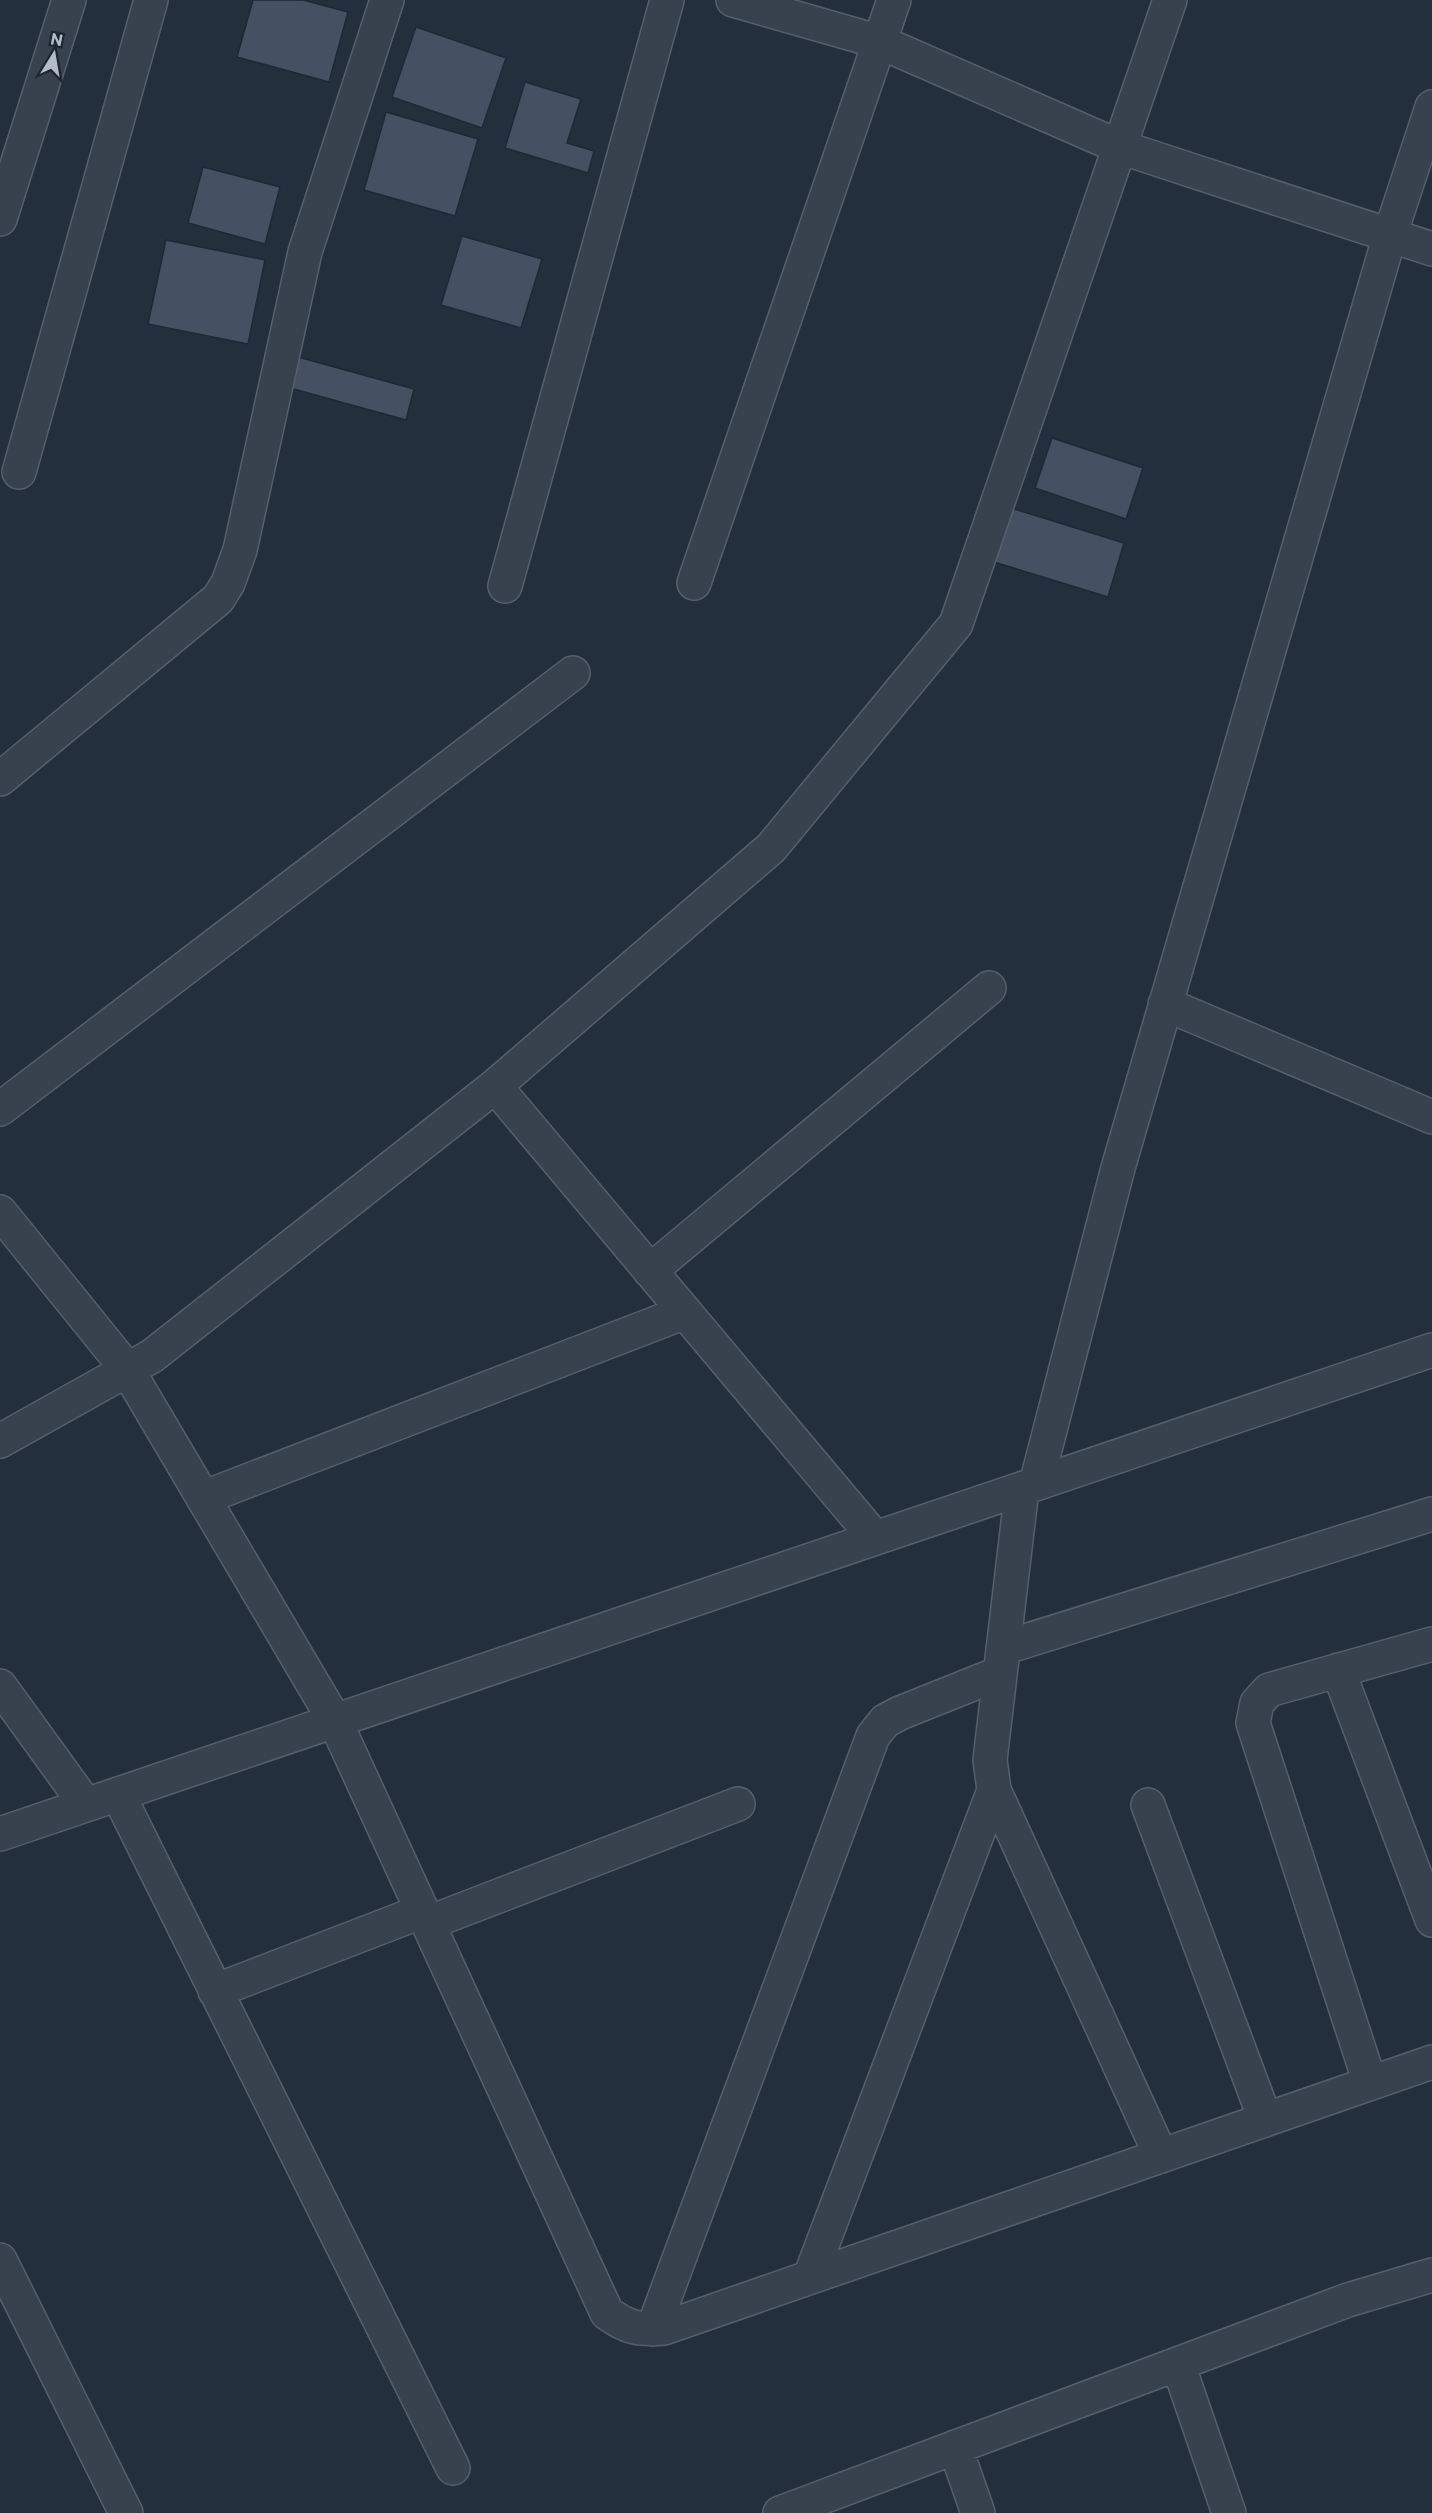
<svg xmlns="http://www.w3.org/2000/svg" width="1432" height="2513" viewBox="0 0 1432 2513" font-family="Commissioner,sans-serif">
<style>
.building{fill:#455162;stroke:#1f2835;stroke-width:1.5}
.lines{fill:none;stroke-linecap:round;stroke-linejoin:round}
.minor-casing{stroke:#565f6c;stroke-width:36}
.minor{stroke:#38414e;stroke-width:33}
</style>
<rect width="100%" height="100%" fill="#242f3e"/>
<path class="building" d="M253,0H303L348,12L329,82L237,57Z
M416,27L506,58L482,128L392,97Z
M525,82L581,99L567,143L594,151L588,173L505,148Z
M386,112L478,139L455,216L364,190Z
M203,167L280,187L265,244L188,223Z
M462,236L542,259L521,328L441,305Z
M166,240L265,260L248,344L148,324Z
M298,357L414,389L406,420L290,388Z
M1052,438L1143,468L1126,519L1035,488Z
M1011,508L1124,543L1108,597L994,562Z"/>
<g class="lines">
<defs>
<path id="minor" d="M733,0L880,42L1120,147L1432,249
M0,219L69,0
M19,472L151,0
M694,583L894,0
M505,586L667,0
M0,779L218,599L228,583L240,550L305,252L387,0
M1165,1004L1432,1117
M495,1086L875,1538
M0,1109L573,673
M0,1212L127,1369L335,1721L607,2313C628,2328 638,2330 664,2328L1432,2062
M650,1271L989,988
M0,1441L152,1356L495,1086L771,848L956,624L1170,0
M1036,1484L1118,1168L1390,235L1432,107
M1022,1489L990,1760L994,1790L1161,2156
M203,1498L685,1312
M1003,1648L1432,1514
M1338,1670L1432,1920
M0,1686L86,1805
M118,1794L453,2468
M1148,1805L1265,2119
M0,1834L1432,1350
M428,1923L738,1804
M215,1991L423,1911
M1370,2083L1253,1723L1257,1703L1269,1690L1432,1644
M0,2260L126,2513
M810,2277L994,1790
M653,2329L873,1736L885,1721L900,1713L1000,1673
M1178,2364L1229,2513
M955,2447L978,2513
M780,2513L1348,2300L1432,2275"/>
</defs>
<use href="#minor" class="minor-casing"/>
<use href="#minor" class="minor"/>
</g>
<g transform="translate(54 54) rotate(11)" stroke="#1d2633" stroke-width="4.5" paint-order="stroke">
<path d="M0-4.5L10 22L0 15L-10 22Z" fill="#b4bcc9"/>
<text y="-9" font-size="16" font-weight="bold" text-anchor="middle" fill="#b4bcc9">N</text>
</g>
</svg>
